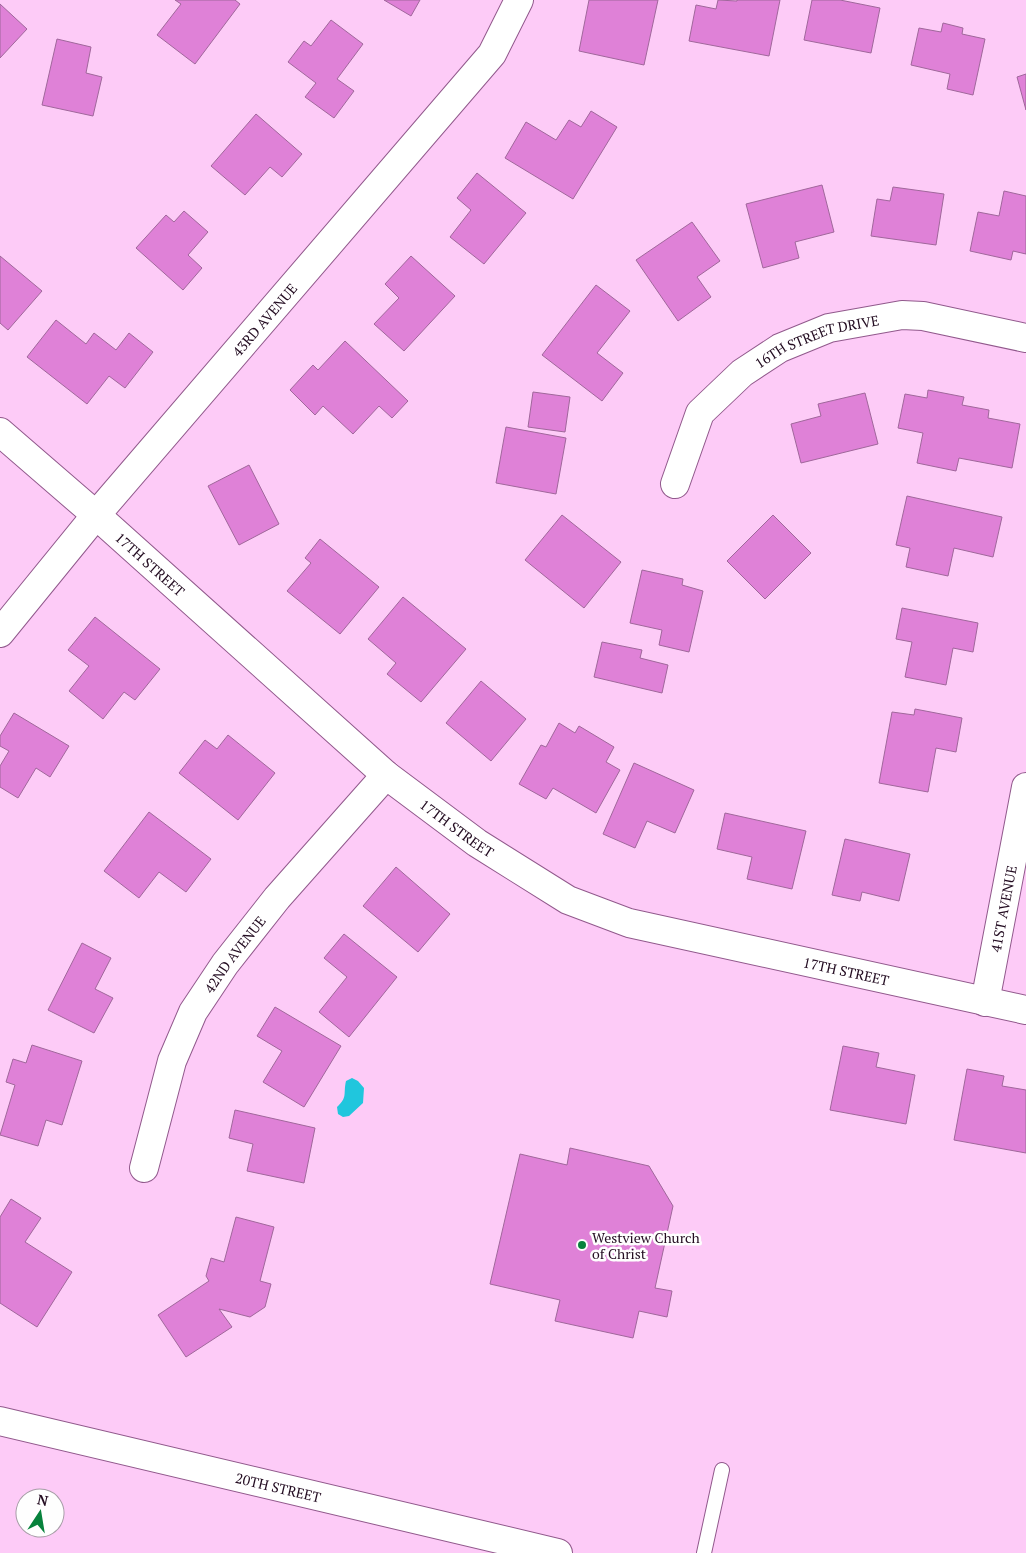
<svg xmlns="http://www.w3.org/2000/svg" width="1026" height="1553" viewBox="0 0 1026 1553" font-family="'PT Serif',serif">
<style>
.water{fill:#20c6dd}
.building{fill:#df81d7;stroke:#a0679b}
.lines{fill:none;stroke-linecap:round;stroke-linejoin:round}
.lane-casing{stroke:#91598c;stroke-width:16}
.street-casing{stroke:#91598c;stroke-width:30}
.secondary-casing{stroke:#91598c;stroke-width:30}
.lane{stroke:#fff;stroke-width:14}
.street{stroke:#fff;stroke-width:28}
.secondary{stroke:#fff;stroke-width:28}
.poi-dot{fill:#07823c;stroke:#fefefe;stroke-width:2}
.labels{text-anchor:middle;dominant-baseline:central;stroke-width:5;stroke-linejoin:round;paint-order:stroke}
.street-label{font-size:14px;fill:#230c21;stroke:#fefefe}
.poi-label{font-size:14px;fill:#230c21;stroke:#fefefe;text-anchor:start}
</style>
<rect width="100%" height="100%" fill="#fdcbf7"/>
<path class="water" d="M352,1078L358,1081L364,1088L363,1103L349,1116L343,1117L338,1114L337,1107C348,1097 343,1094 346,1081Z"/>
<path class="building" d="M175,0H235L240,4L195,64L157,35L181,4Z
M384,0H420L411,16Z
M589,0H658L644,65L579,51Z
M718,0L737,1V0H780L769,56L689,41L696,5L716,9Z
M812,0H840L880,8L871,53L804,40Z
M0,4L27,29L0,58Z
M331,20L363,44L337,79L354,91L334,118L305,97L316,83L288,62L304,41L311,46Z
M943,23L963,28L962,34L985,39L973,95L947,89L950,74L911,65L919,28L941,32Z
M57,39L91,47L86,73L102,77L93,116L42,105Z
M1026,74V110L1017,77Z
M591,111L617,127L573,199L505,158L526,122L556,140L569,120L581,127Z
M256,114L302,154L282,177L270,167L245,195L211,166Z
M477,173L526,213L484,264L450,237L471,210L457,198Z
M822,185L834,232L795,242L799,258L763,268L746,204Z
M893,187L944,194L936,245L871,236L877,199L890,201Z
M1004,191L1026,196V254L1013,251L1011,260L970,251L978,212L999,216Z
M184,211L208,232L188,255L202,268L183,290L136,248L166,215L174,222Z
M692,222L720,261L697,277L711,297L678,321L636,260Z
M0,256L42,291L8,330L0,323Z
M411,256L455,296L404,351L374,324L399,298L385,284Z
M596,285L630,311L597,353L623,373L602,401L542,355Z
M56,320L86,344L94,333L116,350L129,333L153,352L125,388L109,376L87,404L27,357Z
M345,341L408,401L392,418L379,406L353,434L323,406L315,415L290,390L313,365L318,370Z
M928,390L964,397L962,405L989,410L988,418L1020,424L1012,468L959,458L956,471L917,463L923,433L898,428L905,394L927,398Z
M533,392L570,397L565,432L528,427Z
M865,393L878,444L801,463L791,424L821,416L818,404Z
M506,427L566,438L556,494L496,483Z
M249,465L279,524L239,545L208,486Z
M907,496L1002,517L993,557L954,548L948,576L906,567L910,548L896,545Z
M562,515L621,562L584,608L525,560Z
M773,515L811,553L765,599L727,561Z
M320,539L379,587L340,634L287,591L311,563L305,558Z
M642,570L683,579L682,585L703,591L689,652L659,645L662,630L630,623Z
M403,597L466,649L421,702L387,674L396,663L368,639Z
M902,608L978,623L973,652L953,648L946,685L905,677L912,642L896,639Z
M95,617L160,669L135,700L124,692L103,719L69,691L89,666L68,650Z
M602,642L642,650L640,658L668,665L662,693L594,677Z
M481,681L526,719L491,761L446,723Z
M915,709L962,718L956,752L936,748L928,792L879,783L892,712L914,715Z
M14,713L69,746L50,777L36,768L18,798L0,787V766L9,751L0,746V736Z
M559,723L575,733L579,726L614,747L606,762L620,770L596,813L553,788L546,799L519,784L541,745L546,747Z
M228,735L275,773L238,820L179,773L205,740L217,749Z
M634,763L694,790L675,833L647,821L635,848L603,834Z
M149,812L211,859L186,892L159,872L139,898L104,871Z
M725,813L806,831L792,889L747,879L752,857L717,849Z
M845,839L910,854L899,901L862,892L860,901L832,895Z
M396,867L450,914L418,952L363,906Z
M344,934L397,977L349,1037L319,1012L347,977L324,958Z
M82,943L111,958L95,989L113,998L94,1033L48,1010Z
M275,1007L341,1046L304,1107L263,1082L282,1051L257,1036Z
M32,1045L82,1061L62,1125L46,1120L38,1146L0,1135L15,1085L6,1082L13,1059L26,1063Z
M843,1046L879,1053L876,1067L915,1075L906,1124L830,1110Z
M967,1069L1004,1076L1002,1086L1026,1090V1153L954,1140Z
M235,1110L315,1128L304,1183L247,1171L253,1144L229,1138Z
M570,1148L649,1166L673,1206L655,1288L672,1291L667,1317L639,1311L633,1338L555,1321L560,1300L490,1284L520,1154L567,1165Z
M11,1199L41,1218L25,1242L72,1272L37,1327L0,1303V1217Z
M236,1217L274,1227L260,1281L271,1284L265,1307L250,1317L219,1309L232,1327L186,1357L158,1315L209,1281L206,1276L211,1258L224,1262Z"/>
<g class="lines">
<defs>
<path id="lane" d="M704,1553L722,1470"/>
<g id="street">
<path id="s1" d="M0,432L96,515L386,775L477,843L568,900L629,923L1026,1010"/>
<path id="s2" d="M675,484L700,413L742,373L780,348L829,328L902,315L923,316L1026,338"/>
<path id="s3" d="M0,633L96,515L492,54L519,0"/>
<path id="s4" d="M985,1002L1026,787"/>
<path id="s5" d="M144,1168L172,1061L193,1012L225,964L277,898L386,775"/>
</g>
<g id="secondary">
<path id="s6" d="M0,1421L558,1553"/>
</g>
</defs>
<use href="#lane" class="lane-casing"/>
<use href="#street" class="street-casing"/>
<use href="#secondary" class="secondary-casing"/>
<use href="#lane" class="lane"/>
<use href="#street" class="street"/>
<use href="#secondary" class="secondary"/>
</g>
<circle class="poi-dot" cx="582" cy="1245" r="5"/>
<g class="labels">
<g class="street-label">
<text stroke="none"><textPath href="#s3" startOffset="410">43RD AVENUE</textPath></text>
<text stroke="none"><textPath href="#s2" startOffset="216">16TH STREET DRIVE</textPath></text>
<text stroke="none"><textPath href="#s1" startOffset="200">17TH STREET</textPath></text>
<text stroke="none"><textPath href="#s1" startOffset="605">17TH STREET</textPath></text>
<text stroke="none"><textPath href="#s4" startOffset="95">41ST AVENUE</textPath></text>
<text stroke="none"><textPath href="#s5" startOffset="235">42ND AVENUE</textPath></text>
<text stroke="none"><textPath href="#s1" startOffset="1025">17TH STREET</textPath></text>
<text stroke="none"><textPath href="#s6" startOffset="286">20TH STREET</textPath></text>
</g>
<g class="poi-label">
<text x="592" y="1237">Westview Church<tspan x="592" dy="16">of Christ</tspan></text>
</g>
</g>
<g transform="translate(40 1513) rotate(12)"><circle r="24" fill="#fefefe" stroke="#a69da6"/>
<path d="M0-4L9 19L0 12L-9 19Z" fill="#07823c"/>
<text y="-8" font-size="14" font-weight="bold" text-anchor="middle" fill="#230c21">N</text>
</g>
</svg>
